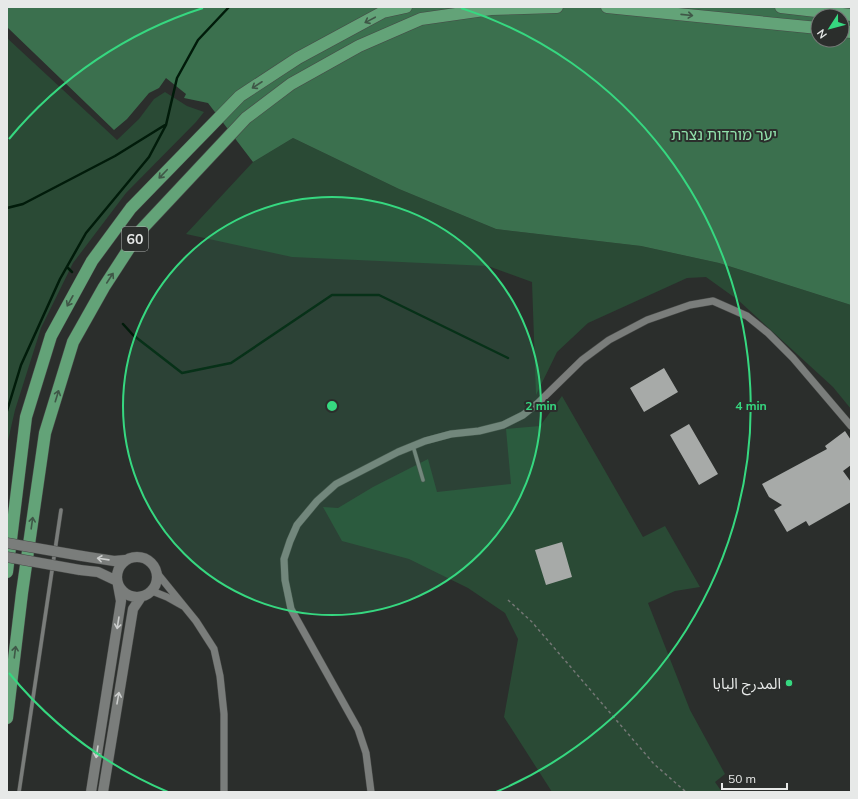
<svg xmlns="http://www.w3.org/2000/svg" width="858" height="799" viewBox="0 0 858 799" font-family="Mulish,'Noto Sans Arabic','Noto Sans Hebrew',sans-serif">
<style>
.green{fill:#2a4a35}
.forest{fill:#3b704e;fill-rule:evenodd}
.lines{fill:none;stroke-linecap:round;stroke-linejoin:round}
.stream{stroke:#011b0a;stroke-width:2.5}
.building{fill:#a7aaa8}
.lane-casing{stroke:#474947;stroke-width:4.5}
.street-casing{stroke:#474947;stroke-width:8}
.secondary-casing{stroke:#474947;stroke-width:11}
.highway-casing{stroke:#474947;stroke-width:13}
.path{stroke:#747775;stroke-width:1.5;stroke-dasharray:3 3;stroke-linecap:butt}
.lane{stroke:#7a7d7b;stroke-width:3.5}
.street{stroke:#7a7d7b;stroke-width:7}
.secondary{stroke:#7a7d7b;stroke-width:10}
.highway{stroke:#63a378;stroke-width:12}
.secondary-bridge-casing{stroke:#474947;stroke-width:11;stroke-linecap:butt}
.secondary-bridge{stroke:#7a7d7b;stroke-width:10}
.oneway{stroke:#3f5747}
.oneway2{stroke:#cccecd}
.ring{fill:none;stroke:#36d880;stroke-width:2}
.poi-dot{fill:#36d880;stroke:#2b2e2c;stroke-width:1.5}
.labels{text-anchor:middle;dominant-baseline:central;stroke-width:4;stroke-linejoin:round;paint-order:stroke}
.shield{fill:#2b2e2c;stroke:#afb1b0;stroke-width:1}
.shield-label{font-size:14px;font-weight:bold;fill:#e7e9e8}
.park-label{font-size:15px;fill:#91e1ab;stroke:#2b2e2c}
.poi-label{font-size:15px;fill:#e7e9e8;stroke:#2b2e2c;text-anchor:end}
.centre{fill:#36d880;stroke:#2b2e2c;stroke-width:2}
.ring-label{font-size:12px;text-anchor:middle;font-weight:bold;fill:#36d880;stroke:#2b2e2c;stroke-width:4;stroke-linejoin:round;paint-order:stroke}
</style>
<rect width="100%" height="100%" fill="#2b2e2c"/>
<path class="green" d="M7,38L117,140L139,119L154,99L165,92L187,106L204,112L196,122L126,193L73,263L41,328L15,410L7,445Z
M293,138L399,189L496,229L641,246L719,263L851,305V409L833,387L738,300L706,277L687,278L588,323L557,352L536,395L532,282L488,266L292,257L186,234L253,162Z
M562,396L643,537L665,526L700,587L675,591L648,603L690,710L725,774L715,782L722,792H552L504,717L518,639L505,613L468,588L409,559L342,541L323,507L338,508L373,487L428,459L437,492L511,484L506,429L540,426Z"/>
<path class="forest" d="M7,7H851V305L719,263L641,246L496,229L399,189L293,138L253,162L208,103L184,98L186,94L166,78L159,88L149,93L127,119L114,130L7,27ZM818,16H842V40H818Z"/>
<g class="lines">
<path class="stream" d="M7,208L23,204L115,156L165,125
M67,267L72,272
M123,324L133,335L182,373L231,363L332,295H379L508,358
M7,411L21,365L60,279L86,233L149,157L166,125L177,78L198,40L229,7"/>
</g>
<path class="building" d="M664,368L678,392L644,412L630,388Z
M689,424L718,474L699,485L670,435Z
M845,431L851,440V465L843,471L851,482V502L809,526L806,521L787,532L774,510L782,505L769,497L762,484L827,449L825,446Z
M562,542L572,577L546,585L535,550Z"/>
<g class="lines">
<defs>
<path id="lane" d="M413,446L423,480
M19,792L61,510"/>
<path id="street" d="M157,573L196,621L214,649L220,676L224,714V792
M152,591L167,597L183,606
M371,792L366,753L358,729L291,609L285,580L284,559L290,541L297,525L317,501L336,484L398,452L425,441L451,434L479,431L503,425L523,415L538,403L582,360L609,340L647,320L690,305L713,301L747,316L768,333L793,358L851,426"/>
<path id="secondary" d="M82,556L114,561L125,560
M117 577a20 20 0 1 1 40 0a20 20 0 1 1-40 0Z
M80,570L98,572L117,581
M91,792L121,601L118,585
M103,792L133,609L141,597"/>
<path id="highway" d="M607,7L818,28
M781,7L851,15
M842,31L851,32
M7,572L26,417L51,336L92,261L131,208L240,96L298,58L383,12L406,7
M7,718L22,593L45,433L73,342L104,287L141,230L246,118L291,84L359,46L421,19L491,9L557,7"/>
</defs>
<use href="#lane" class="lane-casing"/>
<use href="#street" class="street-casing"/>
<use href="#secondary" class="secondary-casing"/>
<use href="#highway" class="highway-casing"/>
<path class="path" d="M508,600L532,622L654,764L686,792"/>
<use href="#lane" class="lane"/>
<use href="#street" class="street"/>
<use href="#secondary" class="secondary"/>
<use href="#highway" class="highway"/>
<defs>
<path id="secondary-bridge" d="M7,543L82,556
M7,557L80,570"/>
</defs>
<use href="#secondary-bridge" class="secondary-bridge-casing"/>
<use href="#secondary-bridge" class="secondary-bridge"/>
</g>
<defs><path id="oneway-shaft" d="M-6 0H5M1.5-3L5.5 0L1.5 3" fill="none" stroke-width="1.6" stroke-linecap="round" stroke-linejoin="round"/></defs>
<g class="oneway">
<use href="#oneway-shaft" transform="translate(687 15) rotate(6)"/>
<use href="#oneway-shaft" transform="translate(370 20) rotate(152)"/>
<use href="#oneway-shaft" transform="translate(257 85) rotate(147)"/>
<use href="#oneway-shaft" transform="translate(163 174) rotate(134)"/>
<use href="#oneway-shaft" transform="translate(110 278) rotate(-57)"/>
<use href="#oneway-shaft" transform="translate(70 301) rotate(119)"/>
<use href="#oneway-shaft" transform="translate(57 396) rotate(-73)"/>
<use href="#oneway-shaft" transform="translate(32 523) rotate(-82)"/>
<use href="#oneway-shaft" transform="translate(15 652) rotate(-83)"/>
</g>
<g class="oneway2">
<use href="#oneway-shaft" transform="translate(103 559) rotate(-172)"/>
<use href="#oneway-shaft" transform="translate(118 623) rotate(99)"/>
<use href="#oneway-shaft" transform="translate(118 698) rotate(-80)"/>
<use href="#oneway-shaft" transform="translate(97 752) rotate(99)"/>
</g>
<circle cx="332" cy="406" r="209" fill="#36d880" fill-opacity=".12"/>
<g class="ring">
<circle cx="332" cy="406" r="209"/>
<path d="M168 792A419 419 0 0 1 9 673M9 139A419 419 0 0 1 203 8M461 8A419 419 0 0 1 496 792"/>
</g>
<circle class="poi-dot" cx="789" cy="683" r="4"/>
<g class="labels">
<rect class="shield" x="122" y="227" width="26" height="24" rx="3"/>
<g class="shield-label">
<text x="135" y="239">60</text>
</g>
<g class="park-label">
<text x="724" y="134">יער מורדות נצרת</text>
</g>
<g class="poi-label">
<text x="781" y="683">المدرج البابا</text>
</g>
</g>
<circle cx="332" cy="406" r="6" class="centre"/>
<g class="ring-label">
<text x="541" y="410">2 min</text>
<text x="751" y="410">4 min</text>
</g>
<rect width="858" height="799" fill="none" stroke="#e7e9e8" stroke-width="16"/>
<g transform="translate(830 28) rotate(234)"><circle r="19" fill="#2b2e2c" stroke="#767977"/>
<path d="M0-3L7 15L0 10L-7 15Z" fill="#36d880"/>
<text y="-6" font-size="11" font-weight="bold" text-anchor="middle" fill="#e7e9e8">N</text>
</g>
<path d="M722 783v6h65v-6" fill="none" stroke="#e7e9e8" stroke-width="2"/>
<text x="728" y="783" font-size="12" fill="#e7e9e8" stroke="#2b2e2c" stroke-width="3" paint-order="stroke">50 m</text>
</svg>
